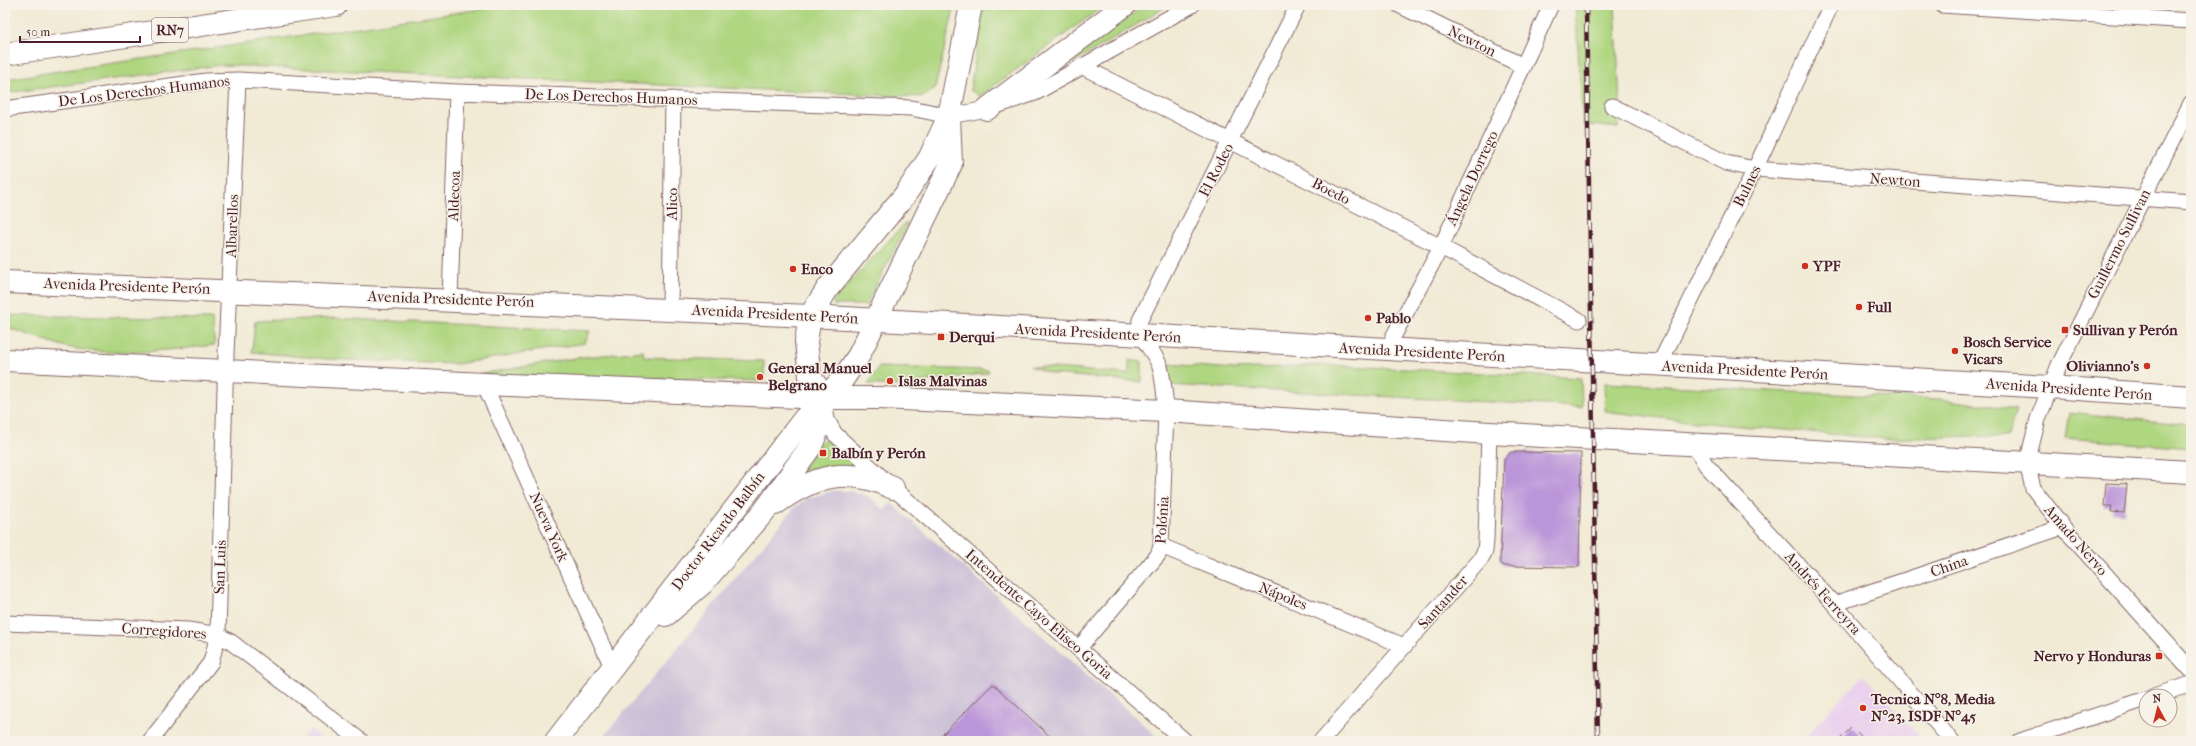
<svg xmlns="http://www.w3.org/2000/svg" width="2196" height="746" viewBox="0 0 2196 746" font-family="'IM FELL French Canon',serif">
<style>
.built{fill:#ead1ed}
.industrial{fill:#cabfd7}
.green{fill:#afd680;stroke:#7c7a56}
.building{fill:#bb95d9}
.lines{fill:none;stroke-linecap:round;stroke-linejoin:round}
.minor-casing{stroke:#846666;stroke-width:17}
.secondary-casing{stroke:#846666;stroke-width:24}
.motorway-casing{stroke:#846666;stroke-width:24}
.minor{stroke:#fff;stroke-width:15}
.secondary{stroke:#fff;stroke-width:22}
.motorway{stroke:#fff;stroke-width:22}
.rail-casing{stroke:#4a1f2b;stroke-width:4.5}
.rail{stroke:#f7f3e8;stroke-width:3;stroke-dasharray:9;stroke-linecap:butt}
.poi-dot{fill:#c8321e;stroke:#f7f3e8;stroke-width:1.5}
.labels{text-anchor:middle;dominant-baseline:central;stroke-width:3;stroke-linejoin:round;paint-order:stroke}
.shield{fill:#f7f3e8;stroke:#7e5f64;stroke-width:1}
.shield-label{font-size:14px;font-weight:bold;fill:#4a1f2b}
.street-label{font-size:15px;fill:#4a1f2b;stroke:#f7f3e8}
.poi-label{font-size:15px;font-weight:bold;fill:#4a1f2b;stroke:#f7f3e8;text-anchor:start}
</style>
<rect width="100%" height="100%" fill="#f7f3e8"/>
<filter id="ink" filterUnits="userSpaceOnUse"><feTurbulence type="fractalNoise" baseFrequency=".025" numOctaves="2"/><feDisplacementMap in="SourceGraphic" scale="8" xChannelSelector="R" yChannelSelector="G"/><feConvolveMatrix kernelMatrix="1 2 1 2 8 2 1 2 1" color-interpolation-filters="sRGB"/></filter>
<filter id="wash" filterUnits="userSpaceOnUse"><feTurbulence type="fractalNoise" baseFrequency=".012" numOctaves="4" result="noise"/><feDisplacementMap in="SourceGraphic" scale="16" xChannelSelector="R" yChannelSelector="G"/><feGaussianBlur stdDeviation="0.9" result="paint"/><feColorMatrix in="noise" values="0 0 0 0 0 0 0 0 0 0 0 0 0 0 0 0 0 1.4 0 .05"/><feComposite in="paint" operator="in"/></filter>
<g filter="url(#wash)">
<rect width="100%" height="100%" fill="#f1ead5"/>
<path class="built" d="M1863,675L1924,741H1801Z
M310,729L324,741H300Z"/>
<path class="industrial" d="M833,491H849L866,495L884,510L891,503L1162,741H600L794,508L808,498Z"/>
<path class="green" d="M508,5H955L935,88L928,94L920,97L222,65L5,93V79Z
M984,5H1105L980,96L970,90Z
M1145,5H1169L1064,68L1061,67Z
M1575,5H1615L1620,104L1618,128L1583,124Z
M906,222L907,225L866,305H834L833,301Z
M5,315L212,319L215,345C167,350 110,358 63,346C44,340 24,333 5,327Z
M333,318L590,331L585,343L457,364L325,359L252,352L255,321Z
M643,351L644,357L764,361V381L474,375L575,358Z
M1129,360L1142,362V382L1052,374L1030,366L1129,374Z
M1168,364L1235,369L1325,365L1581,378L1582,407L1168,385Z
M879,367L989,370L988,373L893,386L868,384Z
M1604,383L1939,399L2016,409L2008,437L1974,436L1886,439L1685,421L1605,411Z
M2069,412L2191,425V448L2065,438Z
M827,439L852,462L849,468L795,479L820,443Z"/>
<g id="blocks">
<path class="building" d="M1511,452L1581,453L1579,567L1504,566L1500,563L1504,460Z
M2106,483L2127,484L2124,513L2111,512L2112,506H2104Z
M993,684L1055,741H936Z
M1852,727L1866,741H1838Z"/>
</g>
</g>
<g filter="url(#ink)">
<use href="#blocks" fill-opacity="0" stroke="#846666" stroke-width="1"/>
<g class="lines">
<defs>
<path id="minor" d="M1399,5L1523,66
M1942,5L2191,21
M1081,66L1441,247L1579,320
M2191,103L2059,365L2038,419L2027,463L2033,488L2063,527L2191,670
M1612,106L1726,163L1755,169L2191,202
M5,109L206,81L238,80L457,92L911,108L949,116L987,109L1035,93L1192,5
M450,299L457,92
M670,309L673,99
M1390,350L1393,337L1441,247L1551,5
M1659,365L1755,169L1831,5
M484,384L613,669
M825,405L827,420L835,434L893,488L1185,741
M1694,445L1706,465L1834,604L1952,741
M1161,546L1404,646
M1834,604L2063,527
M5,623L188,630L218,635L231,642L361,741
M1079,648L1158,555L1161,546L1166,411C1165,397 1164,381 1160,367C1154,348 1137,341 1140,320L1298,5
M2154,696L2191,684
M150,741L211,662L218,635L226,354L238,80
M1321,741L1480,560L1485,551L1486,540L1489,433
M2020,741L2146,699"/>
<path id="secondary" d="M5,282L810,316L2050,387L2191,397
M5,360L484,384L824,398H880L1166,411L1489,433L2191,472
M824,398L810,376L806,342L810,316L828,288L905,195L930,157L949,116L971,5
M775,504C815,475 847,466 893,488
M666,615L702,584L763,513L811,446L816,434L824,398
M556,741L804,419L843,379L859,355L951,164L949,116"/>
<path id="motorway" d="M5,54L336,5
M987,109L1125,5"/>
</defs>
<use href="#minor" class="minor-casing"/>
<use href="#secondary" class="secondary-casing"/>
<use href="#motorway" class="motorway-casing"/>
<use href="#minor" class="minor"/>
<use href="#secondary" class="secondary"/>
<use href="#motorway" class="motorway"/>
<defs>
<path id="rail" d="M1586,5L1598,741"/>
</defs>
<use href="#rail" class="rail-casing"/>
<use href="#rail" class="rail"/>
</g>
</g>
<g class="poi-dot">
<circle cx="1805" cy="266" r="4"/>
<circle cx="793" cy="269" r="4"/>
<circle cx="1859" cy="307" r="4"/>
<circle cx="1368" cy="318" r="4"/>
<rect x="2061" y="326" width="8" height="8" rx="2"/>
<rect x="937" y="333" width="8" height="8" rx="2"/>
<circle cx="1955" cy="351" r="4"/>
<circle cx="2147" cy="366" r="4"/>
<circle cx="760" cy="377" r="4"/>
<circle cx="890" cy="381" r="4"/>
<rect x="819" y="449" width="8" height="8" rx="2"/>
<rect x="2155" y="652" width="8" height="8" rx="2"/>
<circle cx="1863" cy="708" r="4"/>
</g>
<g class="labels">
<rect class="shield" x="152" y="18" width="36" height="24" rx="3"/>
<g class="shield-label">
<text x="170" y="30">RN7</text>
</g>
<g class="street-label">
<text transform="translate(1472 41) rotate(26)">Newton</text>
<text transform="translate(144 91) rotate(-7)">De Los Derechos Humanos</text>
<text transform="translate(611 97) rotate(2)">De Los Derechos Humanos</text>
<text transform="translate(1216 170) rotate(-63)">El Rodeo</text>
<text transform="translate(1472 178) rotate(-65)">Ángela Dorrego</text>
<text transform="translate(1895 180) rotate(4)">Newton</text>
<text transform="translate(1747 186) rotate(-64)">Bulnes</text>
<text transform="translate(1331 191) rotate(27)">Boedo</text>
<text transform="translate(454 196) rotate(-88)">Aldecoa</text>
<text transform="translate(672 204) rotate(-89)">Alico</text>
<text transform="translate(232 226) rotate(-88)">Albarellos</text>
<text transform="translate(2119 244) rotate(-63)">Guillermo Sullivan</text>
<text transform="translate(127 286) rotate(2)">Avenida Presidente Perón</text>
<text transform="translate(451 299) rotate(2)">Avenida Presidente Perón</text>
<text transform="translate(775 314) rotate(3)">Avenida Presidente Perón</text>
<text transform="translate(1098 333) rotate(3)">Avenida Presidente Perón</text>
<text transform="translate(1422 352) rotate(3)">Avenida Presidente Perón</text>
<text transform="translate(1745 370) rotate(3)">Avenida Presidente Perón</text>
<text transform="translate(2069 389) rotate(4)">Avenida Presidente Perón</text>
<text transform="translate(1162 520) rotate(-86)">Polónia</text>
<text transform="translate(549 527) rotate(66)">Nueva York</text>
<text transform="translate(718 531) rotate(-53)">Doctor Ricardo Balbín</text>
<text transform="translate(2076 540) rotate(49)">Amado Nervo</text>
<text transform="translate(1949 566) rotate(-19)">China</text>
<text transform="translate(220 567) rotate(-88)">San Luis</text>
<text transform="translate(1823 593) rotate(48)">Andrés Ferreyra</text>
<text transform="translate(1283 596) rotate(22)">Nápoles</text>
<text transform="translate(1443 602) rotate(-48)">Santander</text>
<text transform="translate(1039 614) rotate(41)">Intendente Cayo Eliseo Goria</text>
<text transform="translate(164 631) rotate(4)">Corregidores</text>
</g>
<g class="poi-label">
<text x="1813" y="266">YPF</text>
<text x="801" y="269">Enco</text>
<text x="1867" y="307">Full</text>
<text x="1376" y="318">Pablo</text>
<text x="2073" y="330">Sullivan y Perón</text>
<text x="949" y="337">Derqui</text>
<text x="1963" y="342">Bosch Service<tspan x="1963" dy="17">Vicars</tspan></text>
<text x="2139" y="366" text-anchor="end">Olivianno's</text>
<text x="768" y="368">General Manuel<tspan x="768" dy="17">Belgrano</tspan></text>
<text x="898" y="381">Islas Malvinas</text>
<text x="831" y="453">Balbín y Perón</text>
<text x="2151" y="656" text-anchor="end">Nervo y Honduras</text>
<text x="1871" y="699">Tecnica N°8, Media<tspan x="1871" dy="17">N°23, ISDF N°45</tspan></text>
</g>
</g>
<rect width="2196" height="746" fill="none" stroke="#f7f3e8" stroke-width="20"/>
<g transform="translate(2158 708) rotate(353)"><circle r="19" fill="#f7f3e8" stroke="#b29e9c"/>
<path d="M0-3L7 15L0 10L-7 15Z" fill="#c8321e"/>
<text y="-6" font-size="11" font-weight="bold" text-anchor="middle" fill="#4a1f2b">N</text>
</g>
<path d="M20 36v6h120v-6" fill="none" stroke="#4a1f2b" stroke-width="2"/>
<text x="26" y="36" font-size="12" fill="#4a1f2b" stroke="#f7f3e8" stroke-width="3" paint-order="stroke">50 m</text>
</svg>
